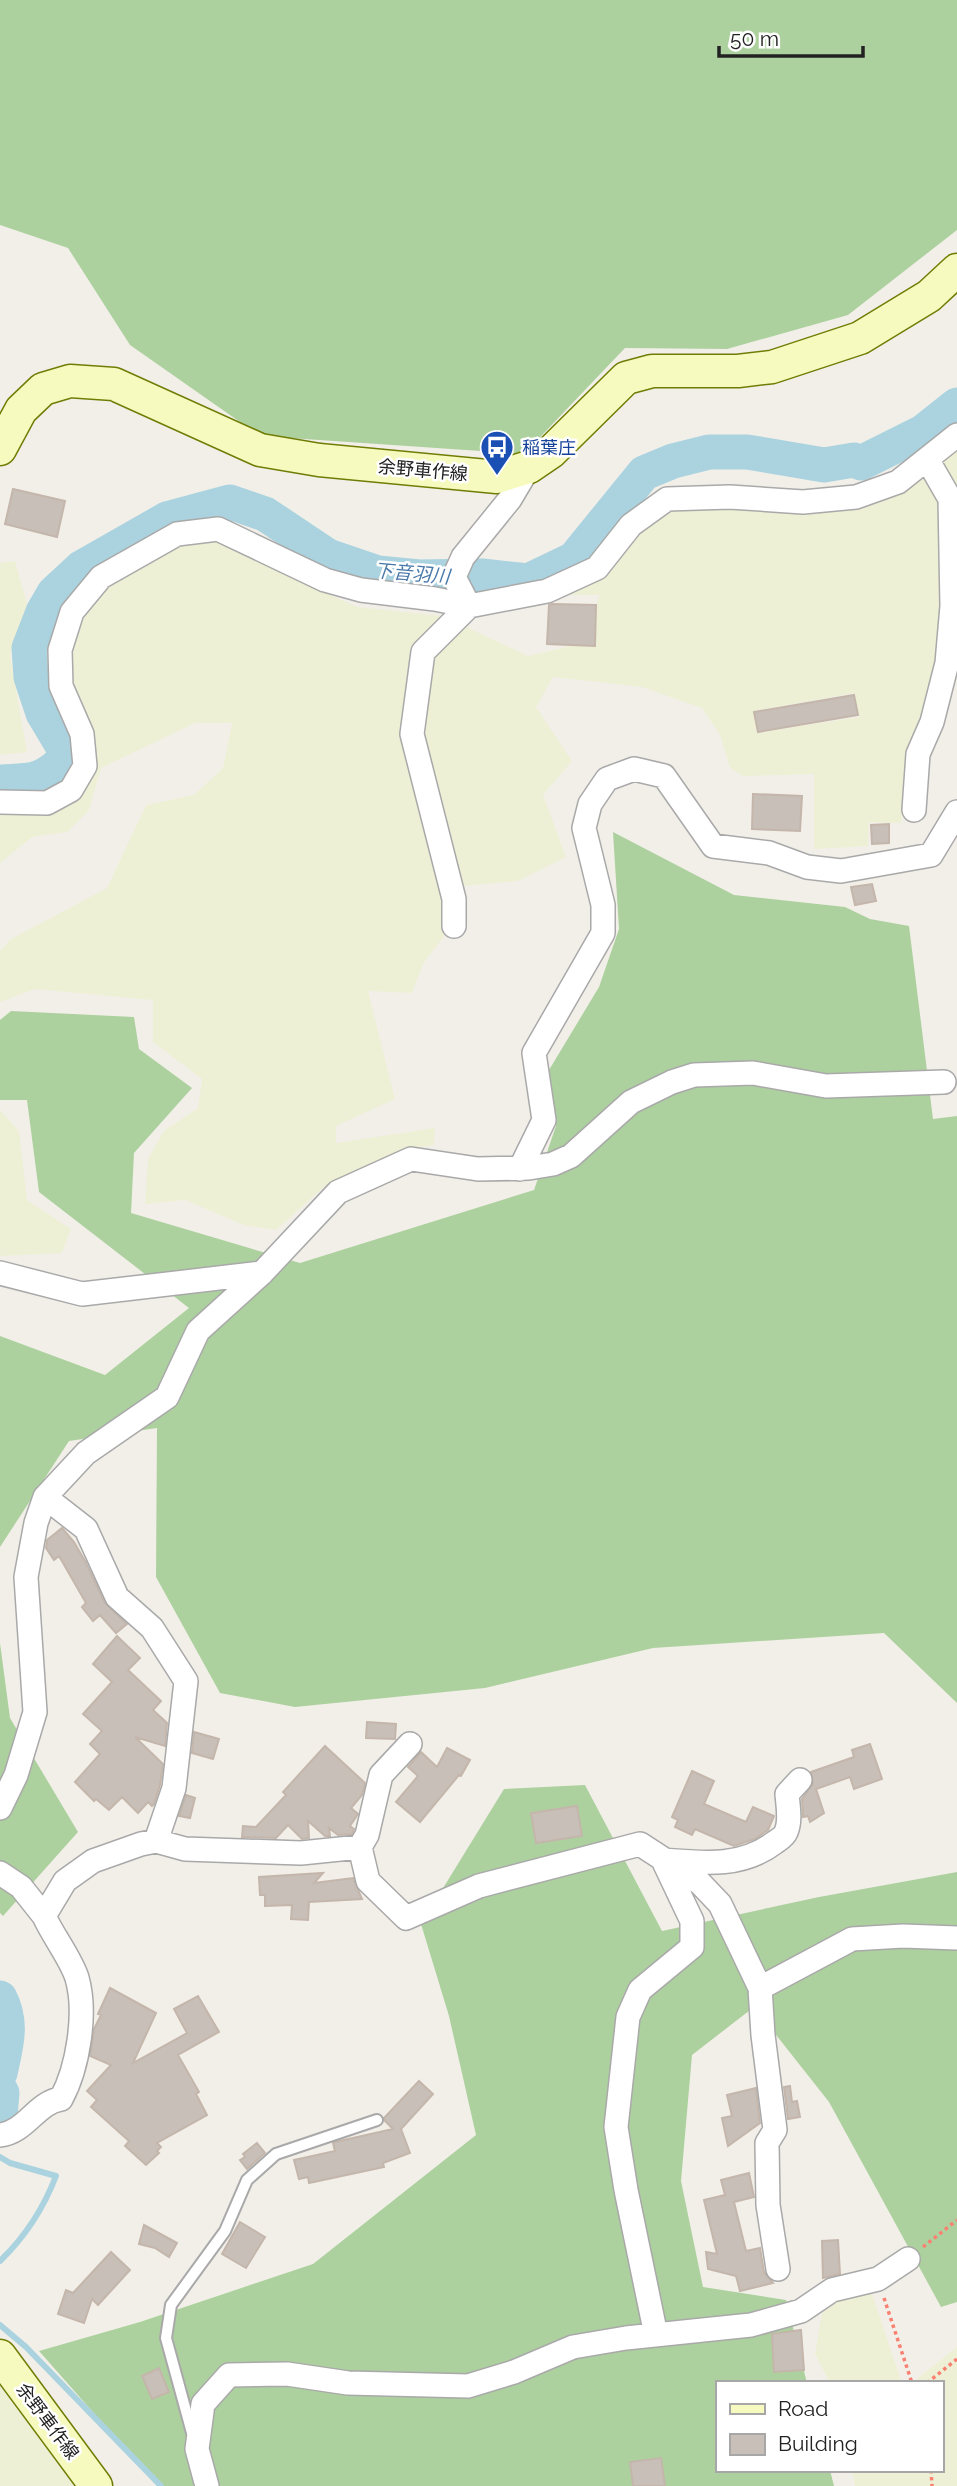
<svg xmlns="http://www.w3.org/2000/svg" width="957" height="2486" viewBox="0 0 957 2486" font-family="Raleway,'Noto Sans JP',sans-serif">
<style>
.farmland{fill:#eef0d5;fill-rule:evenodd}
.forest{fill:#add19e}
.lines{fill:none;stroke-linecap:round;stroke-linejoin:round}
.stream{stroke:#aad3df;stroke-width:6}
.river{stroke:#aad3df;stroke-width:35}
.building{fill:#c7bfb8;stroke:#c4b6ab;stroke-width:2}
.lane-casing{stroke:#a9a9a9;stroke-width:14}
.street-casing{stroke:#a9a9a9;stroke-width:26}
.secondary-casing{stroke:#707d05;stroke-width:35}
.path{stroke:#fa8072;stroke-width:3.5;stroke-dasharray:3.5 3.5;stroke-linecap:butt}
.lane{stroke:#fff;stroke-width:10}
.street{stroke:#fff;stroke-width:23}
.secondary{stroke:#f7fabf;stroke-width:32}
.labels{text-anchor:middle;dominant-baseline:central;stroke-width:5;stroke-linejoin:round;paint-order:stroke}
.transit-label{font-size:18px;fill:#164399;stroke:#fff;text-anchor:start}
.street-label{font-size:18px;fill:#222;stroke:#fff}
.water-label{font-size:19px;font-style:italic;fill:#4a7aab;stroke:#fff}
</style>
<rect width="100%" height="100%" fill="#f2efe9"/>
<path class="farmland" d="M957,448V505L945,641L912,750L901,823L869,822L868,846L814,849V774L743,776L730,768L720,735L702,708L642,687L553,677L536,707L572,761L543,795L566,857L518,881L464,886L443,891L450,928L423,964L412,993L368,991L395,1099L336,1126V1143L435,1128L434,1145L396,1152L325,1186L276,1230L244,1225L185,1200L145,1204L148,1159L164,1131L198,1108L202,1079L153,1042V1000L35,989L0,1002V951L11,939L107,888L146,805L194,795L223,768L232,723H195L101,768L89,810L67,832L32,837L0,863V808L85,777L68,683L71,643L79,613L104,581L178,541L218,540L275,570L357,607L443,616L528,656L571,646H595L596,605L600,595H570L596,576L639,532L672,505L794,513L865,507L929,473ZM854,693L859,717L757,733L754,711Z
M15,561L27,604L10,655L27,752L0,755V563Z
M0,1110L19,1131L27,1200L71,1229L62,1253L0,1256Z
M852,2292L872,2294L902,2383H830L815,2354L822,2313Z
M957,2347V2486H855L852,2470H941V2383H912Z
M0,2375L83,2486H0Z"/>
<path class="forest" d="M0,0H957V230L848,315L727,349L625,348L524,454L260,436L130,345L68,248L0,225Z
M613,832L734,895L845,907L870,919L909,926L933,1119L957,1116V1703L884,1633L653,1648L485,1688L295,1707L220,1693L156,1577L157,1428L69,1441L0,1547V1336L105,1375L189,1308L39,1192L27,1100H0V1020L11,1011L134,1017L139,1049L192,1088L134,1153L131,1213L300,1263L534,1190L556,1126L549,1070L599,987L619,929Z
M0,1643L10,1718L78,1832L3,1916L0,1913Z
M585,1785L662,1931L819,1897L957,1872V2302L941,2307L829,2102L754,2007L692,2055L681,2181L703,2287L786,2300L807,2383H717V2470H830L834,2486H158L39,2351L140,2322L313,2264L476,2135L449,2016L421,1924L504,1789Z"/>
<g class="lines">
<path class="stream" d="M0,2157L10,2163L56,2176C44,2207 24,2238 0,2261
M0,2325L26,2347L161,2486"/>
<path class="river" d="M0,782C32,781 46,781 68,755L43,713L31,677L29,648L43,612L54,593L81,568L167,519L230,502L265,514L328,556L378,573L419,577L482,576L528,581L574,559L644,473L673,461L709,452H747L824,465L854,460L861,463L923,432L957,405
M0,1998C13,2024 6,2045 0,2073
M0,2090L2,2093L0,2116"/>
</g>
<path class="building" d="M13,489L65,501L57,537L5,524Z
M552,604L596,605L595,646L547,644L549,605Z
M854,695L858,715L758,732L754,712Z
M753,794L802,796L800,831L752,829Z
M889,824V843L872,844L871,825Z
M872,884L876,901L855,905L851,887Z
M62,1528L74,1542L85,1561L105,1603L127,1624L116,1633L100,1615L93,1621L82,1607L86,1603L59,1556L54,1560L46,1548L47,1540Z
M117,1636L140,1658L128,1670L161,1701L153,1710L167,1723L165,1746L135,1737L163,1764L160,1785L154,1804L152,1806L148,1802L138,1813L122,1797L109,1810L96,1799L94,1801L75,1782L100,1754L90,1744L102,1731L83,1714L112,1682L93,1664Z
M367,1722L396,1724L395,1739L366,1738Z
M194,1732L219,1739L213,1759L192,1753Z
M870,1744L882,1779L854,1789L850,1777L816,1789L824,1813L810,1822L808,1816L803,1817L802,1799L813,1784L811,1772L854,1757L852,1750Z
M325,1746L365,1783L362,1795L351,1808L358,1814L350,1826L354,1829L352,1834L338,1835L329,1828L330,1836H325L308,1821L309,1838L302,1839L288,1825L276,1838L242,1837L243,1826L256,1827L286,1795L283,1792Z
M447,1748L470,1760L461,1776L459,1775L420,1822L396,1802L418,1776L408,1767L421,1752L437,1767Z
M692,1771L714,1781L704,1804L746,1822L753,1807L774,1816L768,1830L755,1839L734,1846L695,1829L692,1835L675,1827L678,1820L672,1817Z
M186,1795L195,1798L190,1818L179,1816Z
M577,1806L582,1836L536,1843L531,1813Z
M323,1873L314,1883L353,1878L362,1899L309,1902L308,1920L291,1919L292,1905L265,1906V1895H260L259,1877Z
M110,1988L156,2013L133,2063L187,2033L174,2009L198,1996L219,2032L178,2055L199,2092L196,2094L207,2115L157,2143L161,2147L157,2151L159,2153L146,2165L125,2146L129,2141L91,2107L97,2100L87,2091L111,2065L90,2056L94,2029L101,2015L98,2014Z
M419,2081L433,2094L401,2129L410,2153L383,2163L384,2167L309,2183L308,2177L299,2179L294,2160L335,2151L333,2143L335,2142L393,2129L385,2121L384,2118Z
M790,2086L792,2102L797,2101L800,2117L788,2119L784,2087Z
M756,2088L760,2123L728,2146L722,2118L732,2116L727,2095Z
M257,2143L265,2153L247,2169L240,2160L245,2157L243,2154Z
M749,2173L754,2197L734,2202L746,2251L760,2248L764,2272L773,2283L740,2291L736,2276L708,2269L706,2252L717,2254L704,2200L725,2195L721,2180Z
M240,2222L265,2237L246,2268L222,2254Z
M144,2225L177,2243L169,2257L155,2248L139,2244Z
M838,2240L840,2274L823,2278L822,2241Z
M111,2252L130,2270L98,2305L92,2299L84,2323L58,2314L66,2290L73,2293Z
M801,2330L804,2370L774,2372L772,2334Z
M159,2368L169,2392L152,2399L142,2376Z
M661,2458L665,2486H633L630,2462Z"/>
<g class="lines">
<defs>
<path id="lane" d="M192,2433L166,2338L171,2305L225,2231L247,2180L276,2154L377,2120"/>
<path id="street" d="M469,606L454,577L463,557L510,499L529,467
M0,802L47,803L71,790L85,766L82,734L61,686L60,650L72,612L101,577L177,534L218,529L325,580L361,590L435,599L469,606L547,591L597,568L631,525L667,499L730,497L803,502L856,497L898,482L957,435
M914,810L918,754L932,722L947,663L952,606L950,499L927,459
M454,926V899L412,734L423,652L469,606
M520,1169L544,1120L534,1053L603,933V905L584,828L590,804L607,779L634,769L664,776L713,846L769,853L807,867L841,871L931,855L957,812
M0,1273L82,1294L262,1273
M0,1808L16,1775L35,1712L26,1577L36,1523L45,1497
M156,1841L174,1788L186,1681L152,1628L117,1597L86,1529L45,1497L86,1453L167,1397L198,1331L262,1273L338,1192L411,1159L478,1169L529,1168L553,1164L571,1156L631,1102L672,1082L694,1075L753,1073L826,1086L944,1082
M360,1847L367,1835L381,1775L410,1744
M0,1873L21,1887L44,1916
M760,1988L852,1939L903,1936L957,1938
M0,2135C25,2133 37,2102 61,2099C78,2068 87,2013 77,1978C71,1959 53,1936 44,1916L65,1881L93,1861L141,1844L156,1841L185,1849L301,1853L360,1847L368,1881L406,1918L479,1886L640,1844L700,1883L720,1904L760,1988L763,2035L775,2130L767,2143L768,2205L778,2269
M656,2335L626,2190L616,2127L628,2017L640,1990L692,1947V1921L663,1860C702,1863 741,1868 774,1843C778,1840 784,1837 786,1832C791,1821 788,1806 787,1794L800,1780
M207,2486L197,2449L203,2404L229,2375L287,2374L348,2383L468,2386L514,2372L573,2347L626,2338L751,2325L801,2311L832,2290L878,2279L908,2259"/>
<path id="secondary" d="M0,449L21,410L43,389L70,381L114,384L260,450L319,460L497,477L529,467L551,452L626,378L652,371H738L772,367L860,338L929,296L957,270
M0,2356L96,2486"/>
</defs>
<use href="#lane" class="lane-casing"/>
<use href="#street" class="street-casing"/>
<use href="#secondary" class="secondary-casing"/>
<path class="path" d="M923,2247L957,2220
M884,2298L912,2383
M927,2383L957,2359
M931,2470L932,2486"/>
<use href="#lane" class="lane"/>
<use href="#street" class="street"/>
<use href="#secondary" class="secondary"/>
</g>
<defs>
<symbol id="bus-pin" viewBox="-11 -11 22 30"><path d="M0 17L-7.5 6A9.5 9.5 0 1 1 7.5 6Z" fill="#1a4fb4" stroke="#fff"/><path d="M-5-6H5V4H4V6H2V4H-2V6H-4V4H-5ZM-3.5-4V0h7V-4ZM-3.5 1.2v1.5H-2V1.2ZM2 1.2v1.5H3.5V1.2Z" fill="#fff"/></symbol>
</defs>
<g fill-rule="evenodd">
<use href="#bus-pin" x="478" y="428" width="38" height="52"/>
</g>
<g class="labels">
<g class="transit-label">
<text x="522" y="447">稲葉庄</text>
</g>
<g class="street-label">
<text transform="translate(423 470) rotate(5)">余野車作線</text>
<text transform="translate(48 2421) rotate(53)">余野車作線</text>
</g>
<g class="water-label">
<text transform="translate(412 573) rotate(5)">下音羽川</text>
</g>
</g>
<rect x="716" y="2381" width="228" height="91" fill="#ffffff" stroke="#a7a7a7" stroke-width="2"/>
<rect x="730" y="2404" width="35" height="10" fill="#f7fabf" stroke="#a7a7a7" stroke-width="2"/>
<text x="778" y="2416" font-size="21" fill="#222222">Road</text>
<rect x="730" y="2434" width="35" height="21" fill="#c7bfb8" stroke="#a7a7a7" stroke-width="2"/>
<text x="778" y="2451" font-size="21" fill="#222222">Building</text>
<path d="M719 46v10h144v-10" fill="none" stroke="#222222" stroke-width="3.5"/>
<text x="730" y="46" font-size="21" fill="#222222" stroke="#ffffff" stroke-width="5" paint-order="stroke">50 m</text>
</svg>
